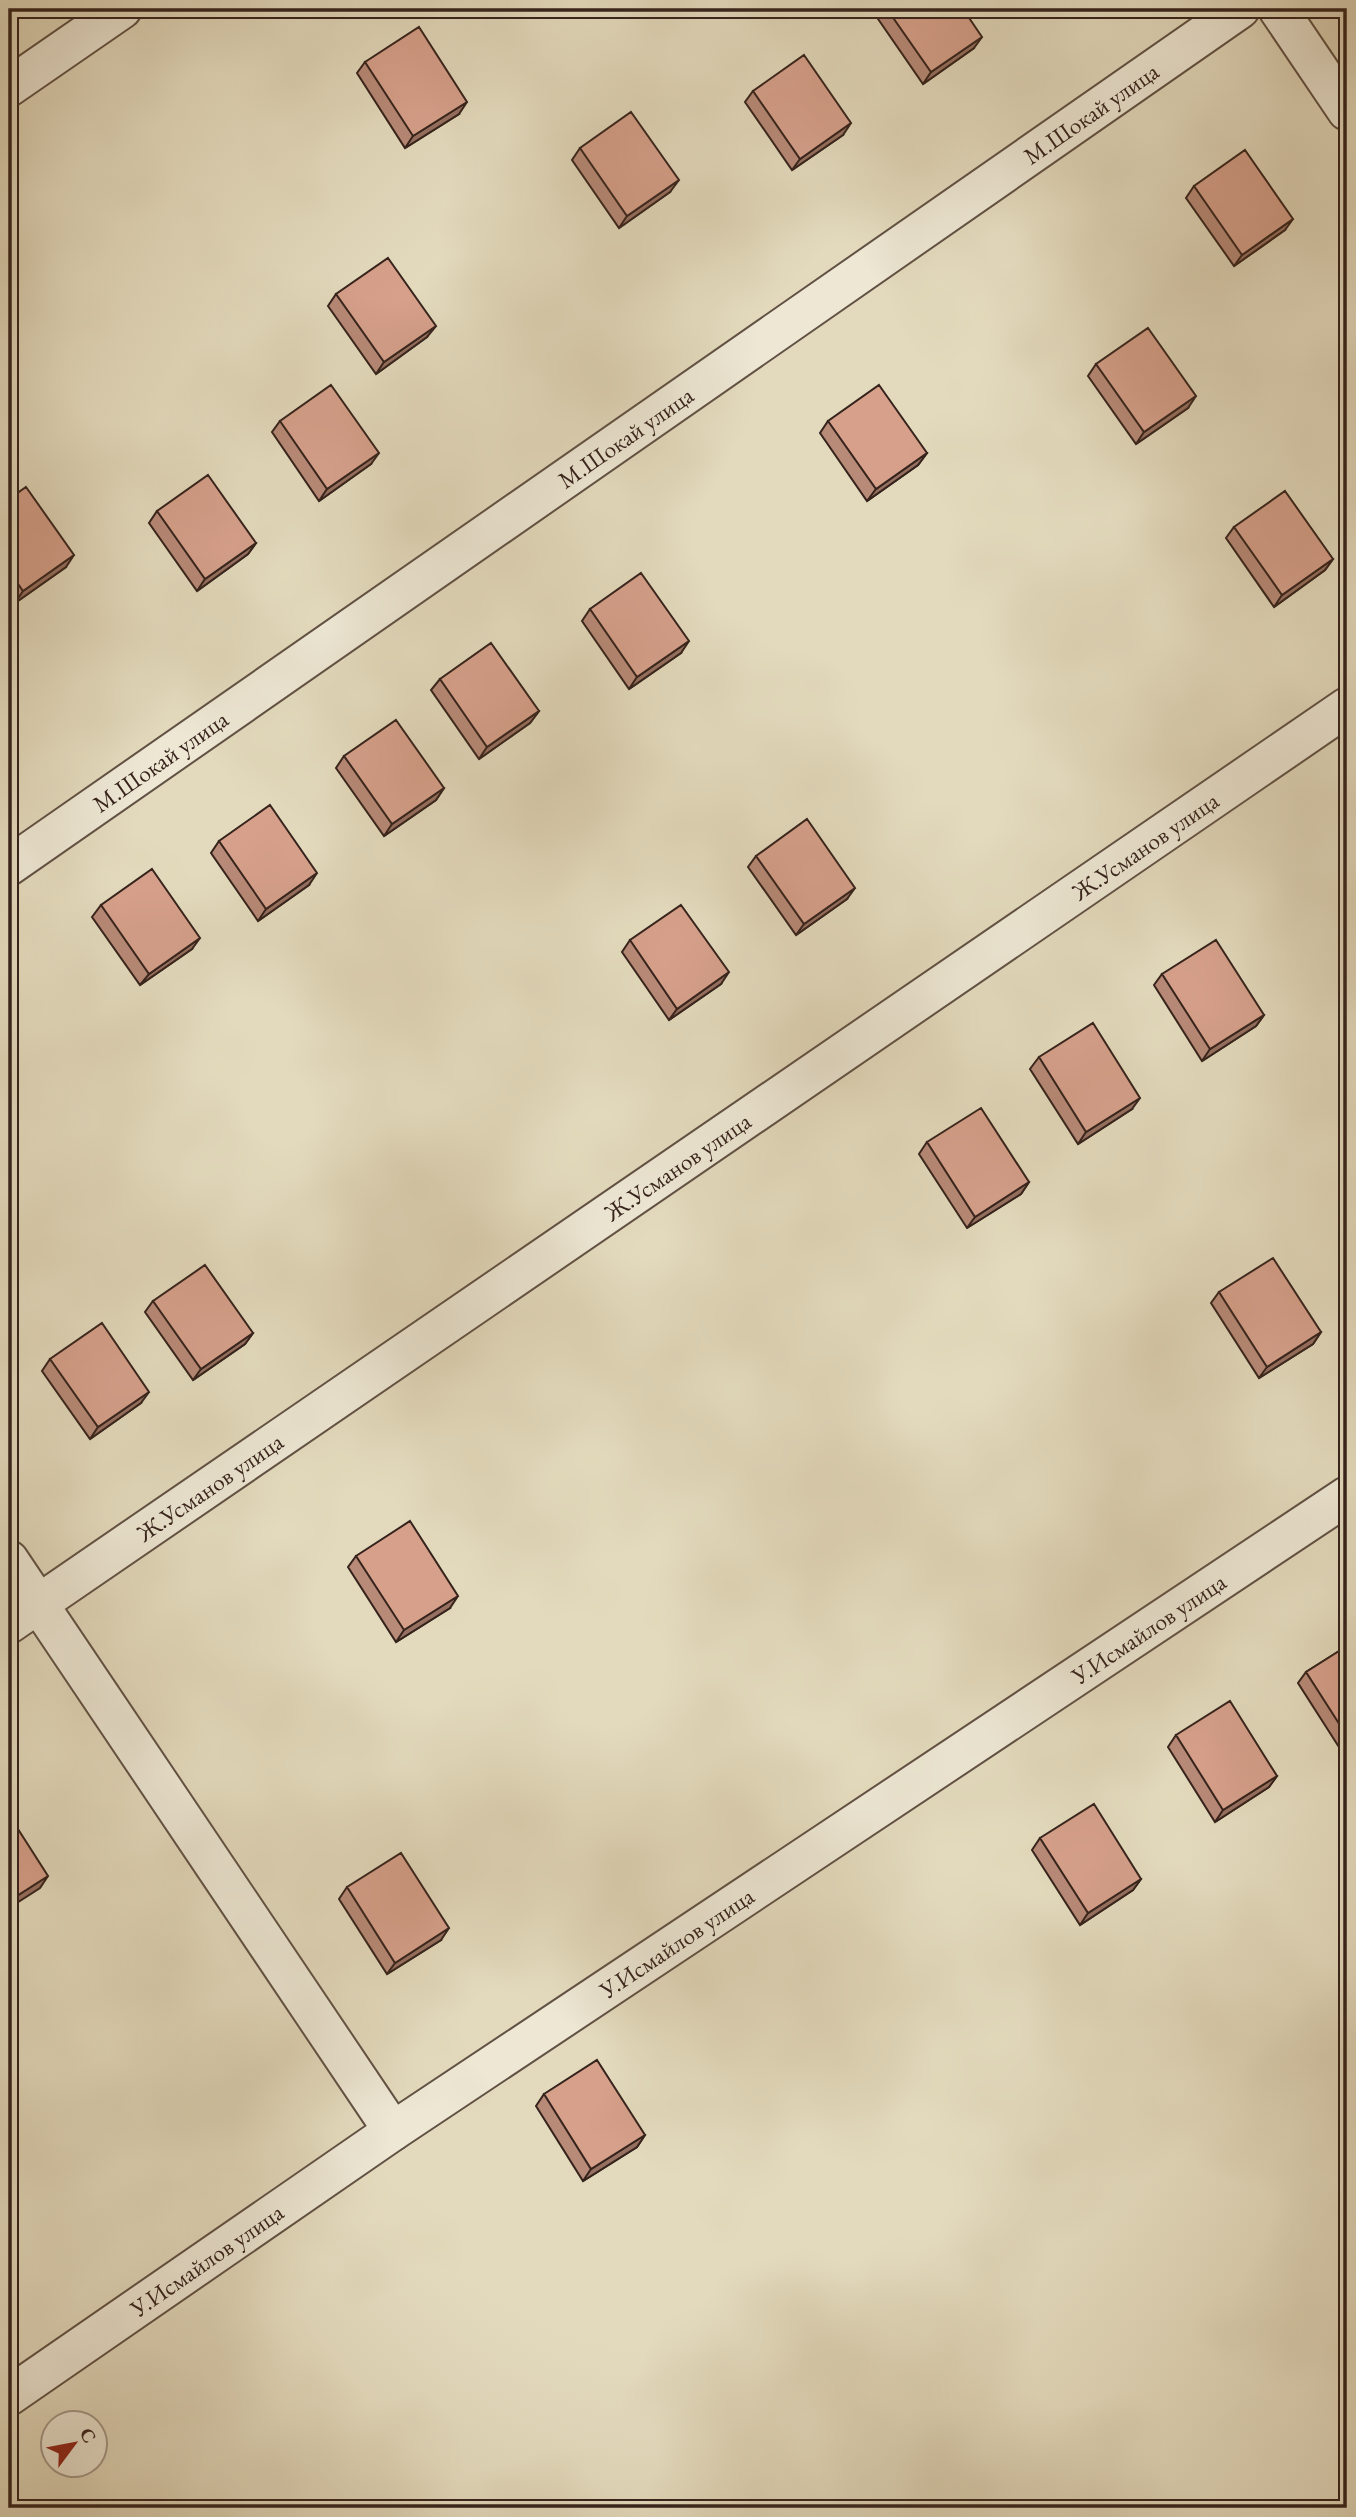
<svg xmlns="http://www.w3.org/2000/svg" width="1356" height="2517" viewBox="0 0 1356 2517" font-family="'EB Garamond',serif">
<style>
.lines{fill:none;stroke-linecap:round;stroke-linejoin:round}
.minor-casing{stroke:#615144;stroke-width:42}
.minor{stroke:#ede7d4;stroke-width:38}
.wall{fill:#b88a78;stroke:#36231c;stroke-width:2}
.shaded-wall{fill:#967061;stroke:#36231c;stroke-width:2}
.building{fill:#d6a08b;stroke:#36231c;stroke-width:2}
.labels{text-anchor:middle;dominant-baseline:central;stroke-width:7;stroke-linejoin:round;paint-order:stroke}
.street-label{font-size:24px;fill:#36231c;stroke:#ede7d4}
</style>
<rect width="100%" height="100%" fill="#e3dabd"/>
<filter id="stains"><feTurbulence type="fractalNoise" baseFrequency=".00286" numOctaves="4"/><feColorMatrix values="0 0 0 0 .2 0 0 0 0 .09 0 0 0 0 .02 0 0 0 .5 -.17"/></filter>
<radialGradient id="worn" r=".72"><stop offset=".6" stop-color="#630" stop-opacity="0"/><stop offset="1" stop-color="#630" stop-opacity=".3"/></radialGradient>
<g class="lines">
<defs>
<g id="minor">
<path d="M1278,9L1347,111"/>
<path d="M9,87L122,9"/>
<path id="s1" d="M9,866L1240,9"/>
<path d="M9,1560L393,2131"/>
<path id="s2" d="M9,1624L1347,707"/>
<path id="s3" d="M9,2396L393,2131L1347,1496"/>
</g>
</defs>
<use href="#minor" class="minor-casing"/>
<use href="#minor" class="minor"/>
</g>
<path class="wall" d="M881,9H963L974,48L923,84L876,16Z
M365,62L459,114L405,148L357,73Z
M753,91L843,135L792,170L745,102Z
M580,148L670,192L619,228L572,160Z
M1194,186L1285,230L1234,266L1186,198Z
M336,294L427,337L376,374L328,306Z
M1096,364L1188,408L1136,444L1088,376Z
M280,421L371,464L319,501L272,432Z
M828,421L927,453L918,465L867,501L820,433Z
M9,499L66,567L15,603L9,594Z
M157,511L256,543L248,554L197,591L149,523Z
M1234,527L1333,559L1325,570L1274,607L1226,538Z
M590,609L681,653L629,689L582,621Z
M440,679L539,711L530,723L479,759L431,690Z
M344,756L444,788L436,800L384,836L336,768Z
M219,841L309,885L258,921L211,853Z
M756,856L847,899L796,935L748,867Z
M101,905L192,949L140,985L92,917Z
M630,940L721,984L669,1020L622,952Z
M1162,974L1264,1015L1256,1026L1202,1061L1154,985Z
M1039,1057L1132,1109L1078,1144L1030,1069Z
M927,1142L1029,1182L1021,1194L967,1228L919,1154Z
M1219,1292L1321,1332L1313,1344L1259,1378L1211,1303Z
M153,1301L253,1333L245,1344L193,1380L145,1312Z
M50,1359L141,1403L90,1439L42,1371Z
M356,1556L450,1608L396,1642L348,1567Z
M1347,1646V1758H1346L1298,1683L1306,1672Z
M1176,1735L1277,1776L1269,1787L1215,1822L1168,1747Z
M1040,1838L1141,1879L1133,1890L1080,1925L1032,1850Z
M347,1887L441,1940L387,1974L339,1899Z
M544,2094L645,2135L637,2147L583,2181L536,2106Z"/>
<path class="shaded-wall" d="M982,37L974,48L923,84L931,72Z
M467,102L459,114L405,148L413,136Z
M851,123L843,135L792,170L800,159Z
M679,180L670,192L619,228L627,216Z
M1293,219L1285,230L1234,266L1242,255Z
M436,326L427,337L376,374L384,362Z
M1196,396L1188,408L1136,444L1144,432Z
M379,453L371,464L319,501L327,489Z
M927,453L918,465L867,501L876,489Z
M256,543L248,554L197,591L205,579Z
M74,555L66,567L15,603L23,591Z
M1333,559L1325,570L1274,607L1282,595Z
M689,641L681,653L629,689L637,677Z
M539,711L530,723L479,759L487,747Z
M444,788L436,800L384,836L392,824Z
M317,873L309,885L258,921L266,909Z
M855,888L847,899L796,935L804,924Z
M200,938L192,949L140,985L149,974Z
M729,972L721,984L669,1020L677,1009Z
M1264,1015L1256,1026L1202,1061L1210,1049Z
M1140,1098L1132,1109L1078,1144L1086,1132Z
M1029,1182L1021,1194L967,1228L975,1217Z
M1321,1332L1313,1344L1259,1378L1267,1367Z
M253,1333L245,1344L193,1380L201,1369Z
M149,1392L141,1403L90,1439L98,1427Z
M458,1596L450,1608L396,1642L404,1630Z
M1277,1776L1269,1787L1215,1822L1223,1810Z
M48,1876L40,1888L9,1908V1901Z
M1141,1879L1133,1890L1080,1925L1088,1913Z
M449,1928L441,1940L387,1974L395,1963Z
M645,2135L637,2147L583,2181L591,2169Z"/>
<path class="building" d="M887,9H963L982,37L931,72Z
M419,27L467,102L413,136L365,62Z
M804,55L851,123L800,159L753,91Z
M631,112L679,180L627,216L580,148Z
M1245,150L1293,219L1242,255L1194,186Z
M388,258L436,326L384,362L336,294Z
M1148,328L1196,396L1144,432L1096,364Z
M331,385L379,453L327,489L280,421Z
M879,385L927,453L876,489L828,421Z
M208,475L256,543L205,579L157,511Z
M26,487L74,555L23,591L9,571V499Z
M1285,491L1333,559L1282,595L1234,527Z
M641,573L689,641L637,677L590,609Z
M491,643L539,711L487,747L440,679Z
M396,720L444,788L392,824L344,756Z
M270,805L317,873L266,909L219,841Z
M807,819L855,888L804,924L756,856Z
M152,869L200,938L149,974L101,905Z
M681,905L729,972L677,1009L630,940Z
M1216,940L1264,1015L1210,1049L1162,974Z
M1093,1023L1140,1098L1086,1132L1039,1057Z
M981,1108L1029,1182L975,1217L927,1142Z
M1273,1258L1321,1332L1267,1367L1219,1292Z
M205,1265L253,1333L201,1369L153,1301Z
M102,1323L149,1392L98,1427L50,1359Z
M410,1521L458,1596L404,1630L356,1556Z
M1347,1646V1736L1306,1672Z
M1230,1701L1277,1776L1223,1810L1176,1735Z
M1094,1804L1141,1879L1088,1913L1040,1838Z
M9,1815L48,1876L9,1901Z
M401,1853L449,1928L395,1963L347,1887Z
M597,2060L645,2135L591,2169L544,2094Z"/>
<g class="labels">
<g class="street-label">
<text stroke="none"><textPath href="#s1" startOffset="1318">М.Шокай улица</textPath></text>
<text stroke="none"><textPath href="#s1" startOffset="751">М.Шокай улица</textPath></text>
<text stroke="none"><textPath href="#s1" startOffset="184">М.Шокай улица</textPath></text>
<text stroke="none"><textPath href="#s2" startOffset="1377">Ж.Усманов улица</textPath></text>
<text stroke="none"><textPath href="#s2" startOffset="810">Ж.Усманов улица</textPath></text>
<text stroke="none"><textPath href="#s2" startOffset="243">Ж.Усманов улица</textPath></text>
<text stroke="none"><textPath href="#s3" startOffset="1374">У.Исмайлов улица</textPath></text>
<text stroke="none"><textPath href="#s3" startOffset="807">У.Исмайлов улица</textPath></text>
<text stroke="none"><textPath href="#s3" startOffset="240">У.Исмайлов улица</textPath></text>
</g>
</g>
<rect width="1356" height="2517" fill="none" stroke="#e3dabd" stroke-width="35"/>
<rect x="10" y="10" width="1335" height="2496" fill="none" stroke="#36231c" stroke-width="3.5"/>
<rect x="18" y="18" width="1321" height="2482" fill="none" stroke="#36231c" stroke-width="2"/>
<g transform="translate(74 2444) rotate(58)"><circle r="33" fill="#ede7d4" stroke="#a4998a" stroke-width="2"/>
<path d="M0-5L12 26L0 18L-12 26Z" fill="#8f2418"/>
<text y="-10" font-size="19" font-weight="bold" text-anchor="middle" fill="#36231c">С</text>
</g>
<rect width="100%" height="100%" filter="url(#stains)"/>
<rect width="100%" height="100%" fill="url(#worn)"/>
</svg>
